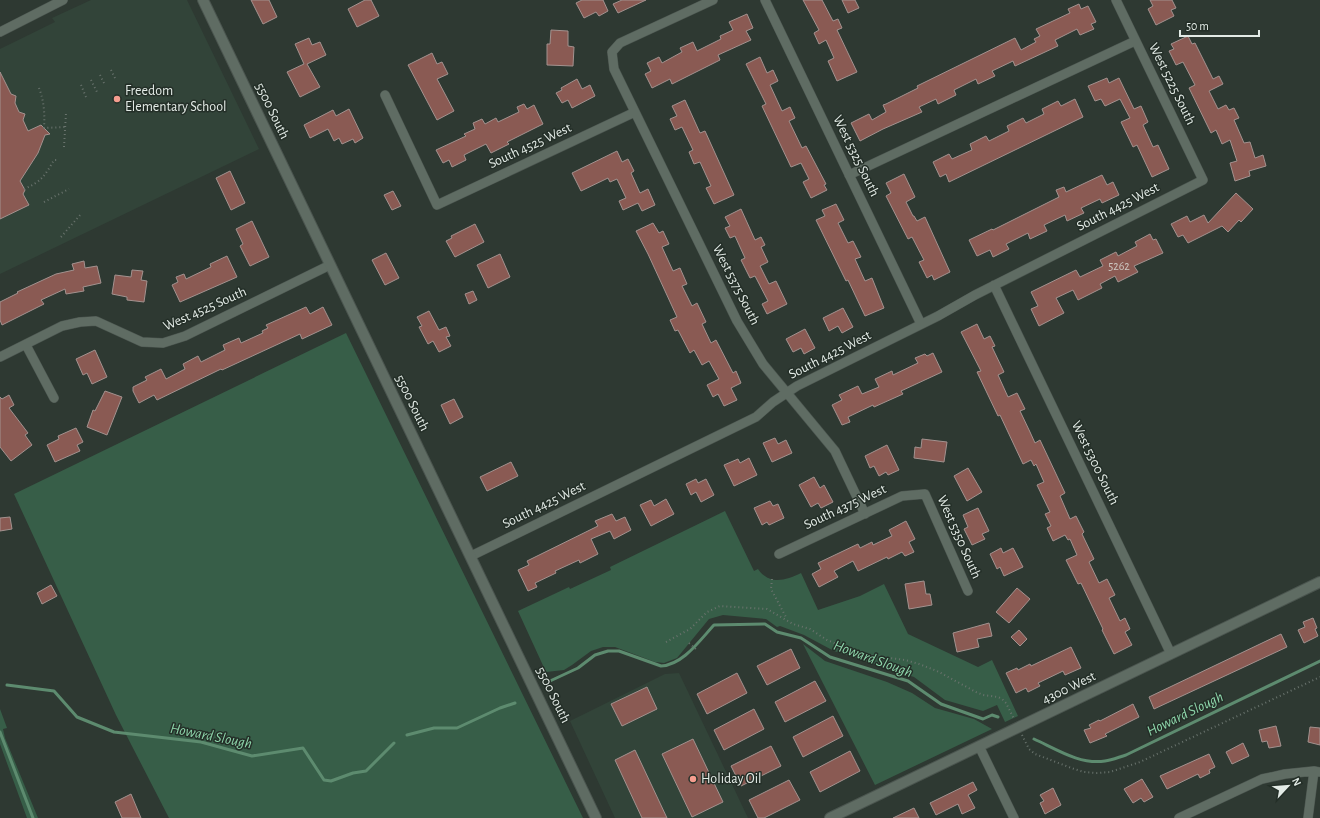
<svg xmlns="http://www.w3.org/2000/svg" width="1320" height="818" viewBox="0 0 1320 818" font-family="'Alegreya Sans',sans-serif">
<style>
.built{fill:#324439}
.green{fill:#375e48}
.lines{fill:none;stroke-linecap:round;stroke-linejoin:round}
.stream{stroke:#5d8b6f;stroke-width:3}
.building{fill:#8a5a53;stroke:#a3928f}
.street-casing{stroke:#4b554f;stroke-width:10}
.secondary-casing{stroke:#4b554f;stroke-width:12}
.path{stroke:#69736d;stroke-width:2;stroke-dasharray:1 3;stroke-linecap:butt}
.street{stroke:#5f6c63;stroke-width:9}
.secondary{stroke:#5f6c63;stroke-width:10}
.poi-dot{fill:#f59d8f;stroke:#242f28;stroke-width:1.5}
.labels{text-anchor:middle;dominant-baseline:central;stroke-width:3;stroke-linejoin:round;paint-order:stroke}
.number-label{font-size:12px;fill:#cdc7c1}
.street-label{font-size:14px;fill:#e3ebe6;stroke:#242f28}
.poi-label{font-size:14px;fill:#e3ebe6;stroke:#242f28;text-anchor:start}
.water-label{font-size:15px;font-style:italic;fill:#8ed6ab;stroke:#242f28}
</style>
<rect width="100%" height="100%" fill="#2e3932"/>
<path class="built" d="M91,0H187L259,149L0,274V49L55,22L52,18Z
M679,673L748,818H615L570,721L665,674Z"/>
<path class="green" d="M346,333L583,818H169L116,715L14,494Z
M725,511L754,571L758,569C769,585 785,581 801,573L818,610L860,596L884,584L908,634L978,667L992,660L1018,716L1005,722L997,705L983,711L945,700L914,677L834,651L804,635L780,626L777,627L766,619L723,615L709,619L677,658L664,663L655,662L615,647H603L591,651L572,665L564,670L546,672L518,611L569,587L570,589L611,570L610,567Z
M803,644L825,661L887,682L912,693L935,708L974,719L992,729L875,785Z
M0,709L7,728L3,729L5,738L38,818H27L0,744Z"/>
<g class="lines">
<path class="stream" d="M550,681L578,668L595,655L608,651H619L661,666C683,665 700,640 714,625L765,624L777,632L801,638L830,657L908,681L941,704L983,719L992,715L998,717
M7,685L54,691L77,717L114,732L201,742L252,756L303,748L324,780L331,781L353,773L366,771L394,743
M0,732L33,818
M407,735L434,728H457L500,708L515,703
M1034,739C1056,749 1080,765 1105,761C1112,760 1119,757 1126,755L1320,661"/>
</g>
<path class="building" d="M251,0H269L277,17L263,24Z
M365,0H371L379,16L357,27L348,9Z
M582,0H603L608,11L599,16L596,12L584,18L576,3Z
M622,0H646L618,13L613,4Z
M803,0H822L833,21L838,19L842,28L837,30L857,72L837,81L828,61L834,58L826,40L819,44L814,33L819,30Z
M842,0H855L859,8L848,13Z
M1150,0H1172L1176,8L1171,10L1174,16L1156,25L1148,9L1153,6Z
M1079,4L1081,9L1088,6L1096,22L1091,24L1094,29L1080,35L1077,29L1055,40L1058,46L1015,66L1013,61L992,71L995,76L978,84L976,79L954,90L956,95L938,104L936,99L919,107L922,112L883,129L860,141L851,123L869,114L872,120L886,112L883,105L886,104L918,88L917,86L1015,38L1021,50L1036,42L1034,39L1040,36L1036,29L1070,13L1068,9Z
M747,14L753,28L746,31L751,40L718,55L720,60L672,84L670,79L652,88L645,74L651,71L647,63L659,57L662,63L682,52L680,48L693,42L697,51L721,39L720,36L733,30L729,22Z
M551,30L568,31V46L574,47L573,66L547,65V44H550Z
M1188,36L1192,44L1195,43L1213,79L1219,76L1223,84L1209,91L1218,109L1226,105L1229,110L1234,108L1239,118L1234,120L1244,143L1250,142L1255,158L1263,155L1266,166L1249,171L1250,176L1235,181L1230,163L1237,161L1230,140L1222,144L1216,130L1211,133L1189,88L1195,85L1183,62L1176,65L1169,51L1174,49L1171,44Z
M309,38L312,45L320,42L326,55L307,64L320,87L300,97L287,72L304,64L295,44Z
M432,53L437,64L442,62L448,74L437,79L454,111L437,120L408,65Z
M760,57L767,73L773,70L778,81L770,85L782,111L790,107L795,118L789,121L802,148L806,146L826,184L824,185L827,190L811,198L803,182L809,179L801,163L791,167L762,106L766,104L746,64Z
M0,72L11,94L16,96L15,103L19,112L25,114L23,120L28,131L41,125L50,134L45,135L38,153L20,181L25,190L23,194L29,205L0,219Z
M1107,78L1109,83L1119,78L1134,109L1141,106L1148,122L1143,125L1153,147L1158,145L1169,169L1152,177L1137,145L1133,147L1121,122L1130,118L1120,99L1105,106L1101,99L1095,101L1088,86Z
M577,79L582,89L590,85L595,96L572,108L568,100L562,103L556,93L562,90L561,88Z
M1075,99L1083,117L949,182L946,174L940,177L933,162L949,154L952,159L972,150L970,144L986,136L989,141L1009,131L1007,126L1023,118L1026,123L1044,114L1042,109L1058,101L1061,106Z
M685,100L700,133L705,131L734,195L714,204L706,188L711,186L700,162L694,164L689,152L693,150L682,127L675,130L670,119L677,116L672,106Z
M524,104L527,109L534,105L543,124L507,142L509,144L491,153L486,144L464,155L466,160L452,167L449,160L443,163L436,150L466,136L464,134L475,129L473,123L482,119L485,124L496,118L498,122L519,112L517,107Z
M349,109L363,138L355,143L353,139L342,144L339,138L334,141L328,129L310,138L304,125L333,110L336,116Z
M617,151L622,162L628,159L634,171L631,173L640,193L648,189L655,205L642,211L638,203L623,210L619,201L626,198L617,179L610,182L608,178L581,191L572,173Z
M230,171L245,203L231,210L216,178Z
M904,174L915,197L906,202L913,216H914L917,221L925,217L950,272L934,280L932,275L927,278L919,262L924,260L912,237L908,239L886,196L891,193L886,183Z
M1102,175L1107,185L1113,182L1119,195L1102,203L1100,199L1081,208L1084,213L1067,221L1065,215L1044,225L1047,231L1030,239L1028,233L1006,244L1009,249L993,257L990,250L977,256L969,240L992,229L993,230L1059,197L1056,190L1064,187L1066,192Z
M393,191L401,206L392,210L384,195Z
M1236,193L1253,209L1241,222L1239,220L1228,232L1222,226L1188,243L1183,235L1178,237L1171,224L1187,216L1190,222L1204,215L1208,223Z
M836,204L844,220L838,223L848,243L853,241L861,257L855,259L865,281L872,278L884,308L865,316L848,280L846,281L816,220L825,216L822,210Z
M741,209L755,240L761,237L765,245L761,247L768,262L760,266L769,284L776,281L787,304L767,314L762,304L768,301L755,276L750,278L741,260L745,258L735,236L730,238L725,228L730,226L725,217Z
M252,221L269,257L250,266L240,246L243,244L236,229Z
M653,223L659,233L663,231L669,244L662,247L673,271L680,268L687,284L682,286L692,306L697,303L706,322L702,324L711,343L716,340L733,373L736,371L741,383L731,388L737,400L724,406L718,394L713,397L707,385L719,379L709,361L702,365L694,350L690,353L678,330L675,331L670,320L677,317L648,254L636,231Z
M475,224L484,242L455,257L446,241L452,238L451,236Z
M1150,234L1153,240L1156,239L1163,253L1134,266L1138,272L1118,282L1115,276L1100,284L1102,288L1078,300L1073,290L1056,298L1064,313L1039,326L1031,309L1038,306L1031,292L1076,270L1080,277L1103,266L1100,260L1116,252L1118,256L1137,246L1135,242Z
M386,253L399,278L385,285L372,260Z
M500,254L510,277L488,288L477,265Z
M227,256L237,277L180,302L172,285L178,282L176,277L184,274L186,279L211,267L210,264Z
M84,261L85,268L97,266L101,283L83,287L84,291L66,294L65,289L41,300L44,304L2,325L0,320V302L18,293L17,292L56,274L74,270L72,264Z
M132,270L143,271L141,280L147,281L144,302L127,300V297L112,294L115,275L131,277Z
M473,291L477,300L469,304L465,294Z
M306,307L310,314L323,307L332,325L302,339L300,334L222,370L221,369L157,400L154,395L139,403L133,391V387L147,380L145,377L161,369L166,379L185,369L183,364L198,356L201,362L225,350L223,345L239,338L241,343L263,333L262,331L268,328L266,325Z
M843,308L853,327L842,333L838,326L829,331L823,318Z
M429,311L439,330L446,327L450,336L446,337L451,346L439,352L433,341L428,344L419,327L422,326L417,317Z
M977,324L984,339L990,336L995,346L992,347L1004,372L998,375L1008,397L1017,393L1025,409L1020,411L1030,432L1035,443L1040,440L1065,493L1060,496L1070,519L1076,516L1084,532L1082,534L1094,559L1089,562L1099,583L1107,579L1115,595L1109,598L1120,621L1125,618L1130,629L1125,632L1132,645L1114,654L1102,630L1103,629L1081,583L1078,584L1066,560L1077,555L1070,539L1068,540L1065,535L1053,541L1047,528L1051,526L1045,514L1050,512L1037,485L1044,482L1036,464L1034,466L1031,460L1023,464L1000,415L998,416L977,372L981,371L961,332Z
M805,329L815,348L804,354L801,348L793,352L786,339Z
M95,350L107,377L92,384L87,373L83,375L76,359Z
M933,353L942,372L901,391L903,394L874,407L873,405L848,417L850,422L842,425L832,405L842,400L839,395L858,386L862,394L879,387L875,379L892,371L893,375L918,363L915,358L925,354L927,356Z
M105,391L122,397L107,435L87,427L93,410L95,411Z
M9,395L14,405L9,408L28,433L25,435L32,445L11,461L0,447V397L2,399Z
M454,399L463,417L450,424L441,405Z
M76,428L83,442L77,445L80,451L55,462L47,445L59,439L58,436Z
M775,438L778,444L786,440L792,453L772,462L763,443Z
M922,439L947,442L944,462L914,458L915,447L921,448Z
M887,445L899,470L888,475L886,472L879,476L874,466L870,468L865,456Z
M749,458L757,475L734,486L724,465L738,459L740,463Z
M511,462L518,476L487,491L480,477Z
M968,468L982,492L967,501L954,476Z
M814,477L820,488L824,485L833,502L821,508L818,503L811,507L799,485Z
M696,479L698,483L706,479L714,495L701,502L696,492L691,495L686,484Z
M666,499L674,514L651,526L640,505L651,500L654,506Z
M770,501L773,506L778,504L784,518L769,525L767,522L762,525L754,508Z
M978,508L989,531L982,534L985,539L972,545L964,529L968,527L963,515Z
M612,514L616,521L625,517L631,530L614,539L610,531L591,539L598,554L580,563L579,560L555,571L556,573L535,583L537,587L528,591L518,570L529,565L527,561L598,526L595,521Z
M10,517L12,529L0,531V518Z
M906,521L915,539L909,542L914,552L905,556L902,552L888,559L887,557L858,571L853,561L834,571L838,577L819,587L812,574L821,569L818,563L858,544L860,548L872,542L873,545L892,536L889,530Z
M1001,548L1003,553L1013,548L1023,567L1004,576L1000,567L997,569L990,554Z
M924,581L926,594H930L932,605L909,609L905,584Z
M51,585L57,596L42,604L37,593Z
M1017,588L1030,599L1009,623L996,612Z
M1313,618L1317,628L1315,629L1318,636L1304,643L1298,630L1305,627L1303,622Z
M989,623L992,636L977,639L979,647L957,652L953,633Z
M1019,630L1027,639L1020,646L1011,637Z
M1281,634L1287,647L1154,709L1149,697Z
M1071,647L1081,668L1065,675L1063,671L1038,683L1040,686L1028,692L1026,688L1016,693L1006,673L1017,668L1018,670L1030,664L1031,666Z
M791,649L800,668L767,685L757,666Z
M737,673L747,693L707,714L697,694Z
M815,681L826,701L785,722L775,702Z
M647,687L657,709L622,726L611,704Z
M1133,704L1139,717L1105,734L1107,736L1090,743L1084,730L1091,728L1089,725L1099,720L1100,721Z
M754,709L764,729L724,750L714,730Z
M833,716L843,736L803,757L793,737Z
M1276,726L1281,746L1269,748L1267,741L1262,742L1259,730Z
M1310,727L1320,728V745L1308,742Z
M693,739L723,802L692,817L662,754Z
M1243,743L1249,756L1232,764L1226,752Z
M771,746L781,766L741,786L731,766Z
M635,750L667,818H642L615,760Z
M850,751L860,771L820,792L810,772Z
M1209,754L1215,767L1209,770L1210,773L1200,778L1198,774L1167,789L1160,776Z
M1142,779L1153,797L1144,802L1141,798L1133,803L1124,789Z
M789,780L800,800L764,818H758L749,800Z
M973,782L977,790L968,795L975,808L962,814L958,804L936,815L930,803Z
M1053,788L1061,805L1045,814L1040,803L1044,801L1040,795Z
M131,794L141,818H122L115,802Z
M914,808L919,818H893Z"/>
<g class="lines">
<defs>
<path id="street" d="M713,0L620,43L612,52L614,69L737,321L763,364L835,451L865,514
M765,0L921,324
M0,32L63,0
M385,95L437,205L635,112
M849,175L1135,41
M994,285L1171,654
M26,345L54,398
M0,357L62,326L80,322L96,321L142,342L163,343L185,336L330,265
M779,554L902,496L925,494L968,591
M471,556L756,417L773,402L797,386L938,316L975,295L1203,180L1116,0
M979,746L1014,818
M1179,818L1262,779L1285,774L1314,771L1320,772
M1308,818L1314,771"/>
<path id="secondary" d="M203,0L596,818
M830,818L1320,582"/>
</defs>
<use href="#street" class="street-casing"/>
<use href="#secondary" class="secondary-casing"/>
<path class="path" d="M111,70L116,80
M100,75L105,85
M91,80L97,92
M81,85L86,97
M39,88C44,101 45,114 44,128L65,127
M64,147L66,113
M24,189C42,181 44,177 54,160H59
M44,202L69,189
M61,237L81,214
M772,579L771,589L787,619
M666,642L690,629L707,612L720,606L767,609L793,624L810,629L827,640L860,654L905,660L919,664L937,671L976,692L983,695L998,697L1002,699L1006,703L1014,719
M689,643L697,650
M1022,735L1029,749L1035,754L1074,769L1084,772L1097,773L1110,772L1140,762L1320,677"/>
<use href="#street" class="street"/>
<use href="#secondary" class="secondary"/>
</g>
<g class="poi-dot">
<circle cx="117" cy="99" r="4"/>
<circle cx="693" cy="779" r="4"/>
</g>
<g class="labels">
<g class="number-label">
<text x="1119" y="266">5262</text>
</g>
<g class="street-label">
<text transform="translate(1172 84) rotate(64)">West 5225 South</text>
<text transform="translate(272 111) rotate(64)">5500 South</text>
<text transform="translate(530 146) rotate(-25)">South 4525 West</text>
<text transform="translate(856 156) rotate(64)">West 5325 South</text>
<text transform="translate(1118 207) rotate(-27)">South 4425 West</text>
<text transform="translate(736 285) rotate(63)">West 5375 South</text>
<text transform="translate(205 309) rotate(-24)">West 4525 South</text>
<text transform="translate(830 355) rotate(-27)">South 4425 West</text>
<text transform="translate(412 403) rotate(64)">5500 South</text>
<text transform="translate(1095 463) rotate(64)">West 5300 South</text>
<text transform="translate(544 505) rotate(-26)">South 4425 West</text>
<text transform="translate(845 507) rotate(-25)">South 4375 West</text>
<text transform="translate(959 537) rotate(66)">West 5350 South</text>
<text transform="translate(1069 688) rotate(-26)">4300 West</text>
<text transform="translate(553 695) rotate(64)">5500 South</text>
</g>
<g class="poi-label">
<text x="125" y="91">Freedom<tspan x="125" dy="16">Elementary School</tspan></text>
<text x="701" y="779">Holiday Oil</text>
</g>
<g class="water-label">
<text transform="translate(873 659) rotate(20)">Howard Slough</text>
<text transform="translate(1185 714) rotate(-26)">Howard Slough</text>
<text transform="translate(211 736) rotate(11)">Howard Slough</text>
</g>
</g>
<g transform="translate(1288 786) rotate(64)" stroke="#242f28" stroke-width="3" paint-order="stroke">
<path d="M0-3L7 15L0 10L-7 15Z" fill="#e3ebe6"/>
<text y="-6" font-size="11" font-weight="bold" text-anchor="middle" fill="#e3ebe6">N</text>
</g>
<path d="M1180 30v6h79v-6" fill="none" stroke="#e3ebe6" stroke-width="2"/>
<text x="1186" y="30" font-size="12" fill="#e3ebe6" stroke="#242f28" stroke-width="3" paint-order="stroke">50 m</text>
</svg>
